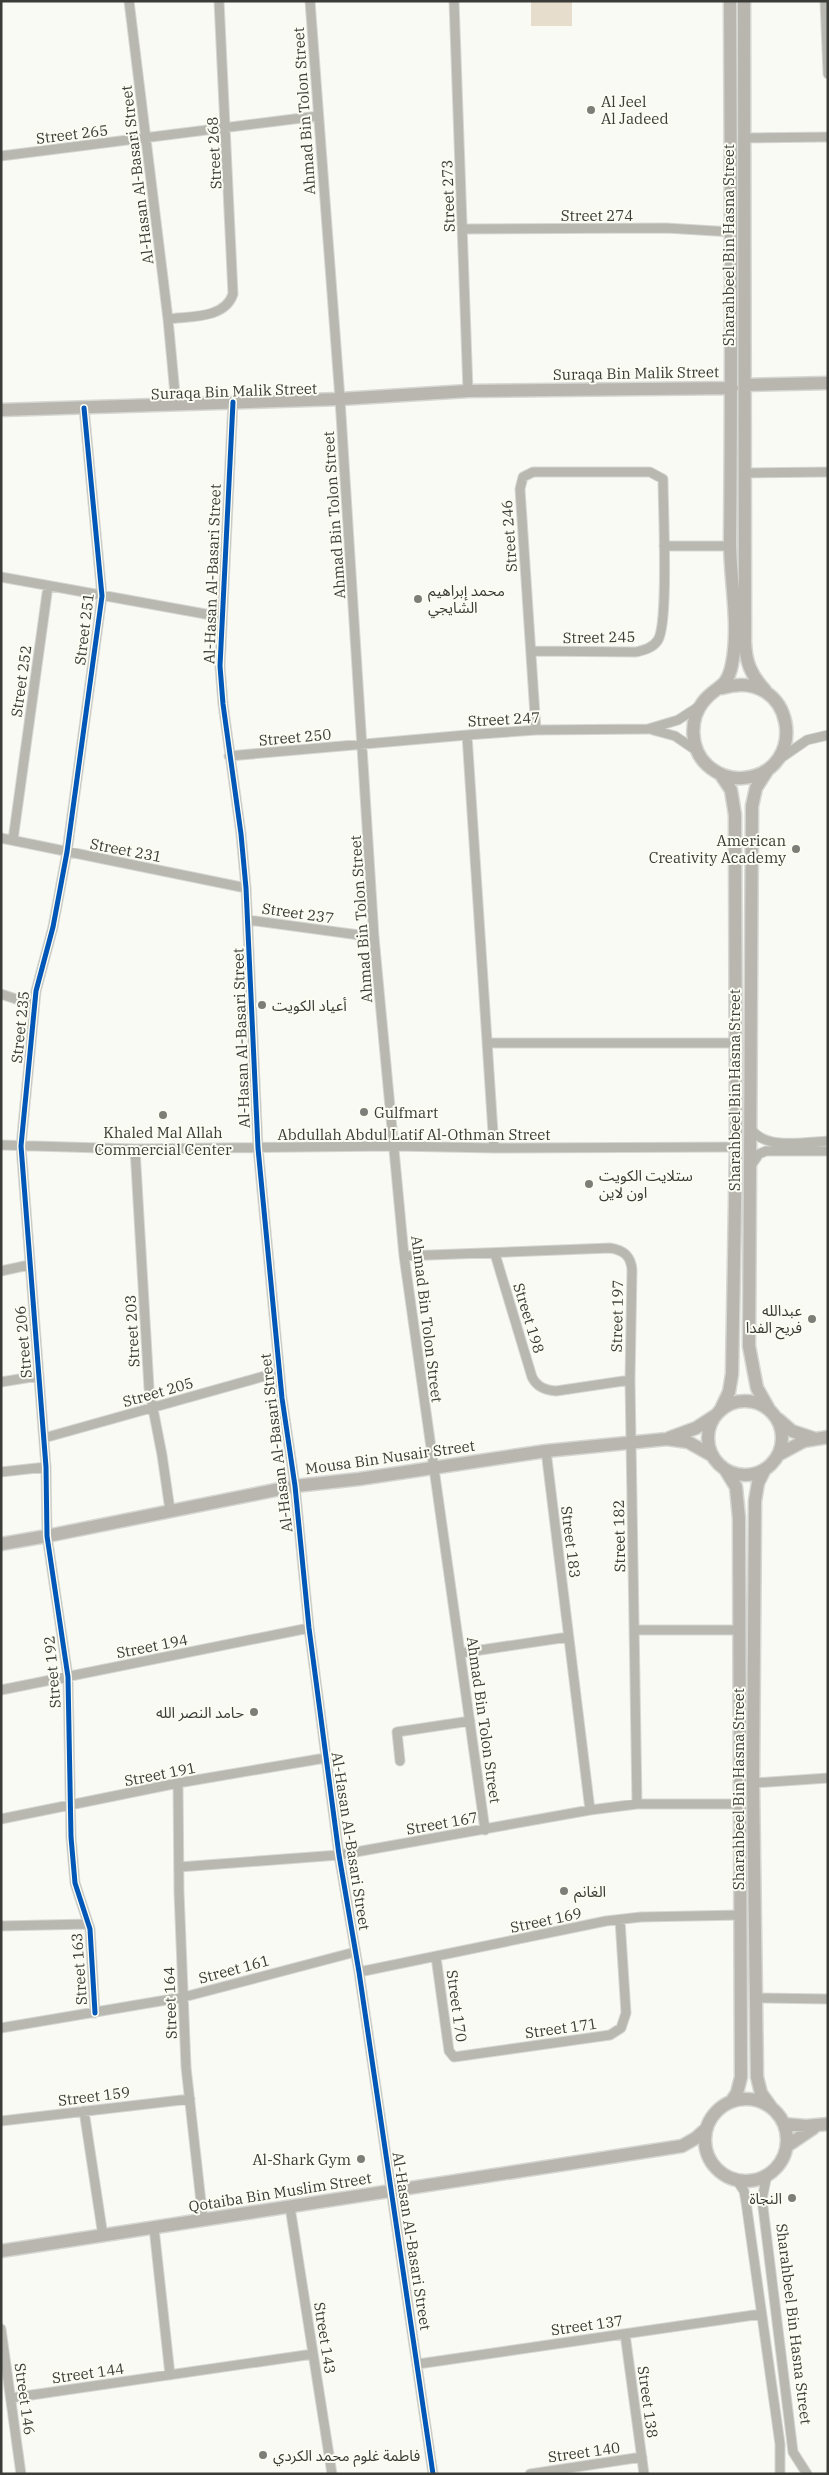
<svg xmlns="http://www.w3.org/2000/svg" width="829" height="2475" viewBox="0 0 829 2475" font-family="'IBM Plex Serif','Noto Sans Arabic',serif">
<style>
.green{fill:#e6ddcd}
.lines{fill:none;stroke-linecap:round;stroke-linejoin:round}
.street-casing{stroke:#d6d7d3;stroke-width:11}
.secondary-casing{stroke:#d6d7d3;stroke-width:15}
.street{stroke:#b8b8b1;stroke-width:9}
.secondary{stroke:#b8b6af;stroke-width:12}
.cycleway-casing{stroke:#fbfcf2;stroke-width:8}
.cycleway{stroke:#0057b8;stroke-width:5}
.poi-dot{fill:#7e7e79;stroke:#fbfcf2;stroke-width:2}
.labels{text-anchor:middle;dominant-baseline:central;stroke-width:4;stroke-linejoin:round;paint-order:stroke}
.poi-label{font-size:15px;fill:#3b3b37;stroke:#fbfcf2;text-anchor:start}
.street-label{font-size:15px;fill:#3b3b37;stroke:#fbfcf2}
</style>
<rect width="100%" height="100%" fill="#f9faf4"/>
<path class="green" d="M531,1H572V26H531Z"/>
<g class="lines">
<defs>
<path id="street" d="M129,1L168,319L176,405
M310,1L340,399L374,937L404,1256L485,1830
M454,1L468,391
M825,1L828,74
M743,138L828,137
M1,156L318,116
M463,229L666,228L732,232
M168,319C190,316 225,319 233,294L219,1
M233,402L220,666L223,704L241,834L246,888L258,1148L282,1398L295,1486L309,1628L339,1855L359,1972L433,2474
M84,408L102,596L67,852L53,927L36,991L21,1146L46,1467L47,1536L68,1677L71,1837L75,1883L90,1929L95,2013
M745,473L828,472
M664,546H730
M1,577L222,617
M531,651L636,652C644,650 653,648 658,640C669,622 663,507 663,479L650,472H533L523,477L520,489L536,730
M653,730L675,736L697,751
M467,735L494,1148
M229,756L467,735L536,730L648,729L678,720L698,707
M781,758L807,740L828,735
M1,838L246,888
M13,840L48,586
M248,920L374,937
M1,994L34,1005
M488,1043H735
M750,1127C763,1151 805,1142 828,1141
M1,1145L135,1149L394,1146L494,1148L736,1147
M135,1149L149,1388L162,1455L170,1510
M750,1167L759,1154L766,1151H828
M495,1254L532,1377C537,1387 545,1390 556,1391L630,1380
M404,1256L610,1248C624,1250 631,1256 632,1270L630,1380L637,1804
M1,1271L29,1265
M1,1382L38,1376
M44,1438L279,1372
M546,1451L590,1810
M1,1472L46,1467
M634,1630H740
M461,1653L568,1637
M1,1690L309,1628
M400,1761L397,1732L470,1721
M178,1783L179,1892L186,2067L203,2220
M753,1783L828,1778
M1,1819L178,1783L325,1758
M179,1867L339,1855L590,1810L637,1804H740
M1,1926L88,1924
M436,1957L449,2051L454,2057L610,2035L621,2028L626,2013L620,1920
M359,1972L606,1921L641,1917L741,1915
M756,1998L828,1999
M1,2028L184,1997L355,1952
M84,2111L103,2236
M1,2121L190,2099
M767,2175L762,2199L793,2452L807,2474
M736,2179L744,2191L746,2202L780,2444V2474
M290,2207L332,2474
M154,2228L170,2375
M1,2329L21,2474
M625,2334L644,2474
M418,2364L761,2314
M11,2398L313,2354
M530,2474L642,2457"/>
<path id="secondary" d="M744,1L745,643C746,663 751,675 765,690
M745,385L828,383
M1,410L340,399L468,391L732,388
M722,688C795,666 811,772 743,778C730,779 717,774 707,765C690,749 689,720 703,702C716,685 727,690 732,664C740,625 730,581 730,541C732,361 731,181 730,1
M767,771L756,788L752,806L749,1346L757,1388L770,1411
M708 1438a37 37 0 1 1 74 0a37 37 0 1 1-74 0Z
M720,1411L729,1392L732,1374L736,1147L735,815L731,790L721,775
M778,1419L792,1431L813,1438
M669,1438L696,1428L716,1415
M778,1455L804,1441L828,1437
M725,1469L736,1487L739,1518L741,2077L737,2093L731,2102
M765,1469L758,1483L755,1501L753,1783L757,2077L761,2093L771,2107
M1,1544L47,1536L295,1486L359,1479L546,1451L667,1439L688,1442L713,1456
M705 2140a41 41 0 1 1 82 0a41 41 0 1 1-82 0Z
M784,2124L806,2126L828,2124
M787,2146L815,2127
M1,2251L682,2146L696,2138L707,2128"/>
</defs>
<use href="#street" class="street-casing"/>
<use href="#secondary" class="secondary-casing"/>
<use href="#street" class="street"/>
<use href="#secondary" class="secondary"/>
<defs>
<path id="cycleway" d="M233,402L220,666L223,704L241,834L246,888L258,1148L282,1398L295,1486L309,1628L339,1855L359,1972L433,2474
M84,408L102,596L67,852L53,927L36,991L21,1146L46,1467L47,1536L68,1677L71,1837L75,1883L90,1929L95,2013"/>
</defs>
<use href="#cycleway" class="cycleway-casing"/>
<use href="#cycleway" class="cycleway"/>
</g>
<g class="poi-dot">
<circle cx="591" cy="110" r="5"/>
<circle cx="418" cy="599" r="5"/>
<circle cx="796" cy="849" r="5"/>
<circle cx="262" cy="1005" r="5"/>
<circle cx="364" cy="1112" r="5"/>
<circle cx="163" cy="1115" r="5"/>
<circle cx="589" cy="1184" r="5"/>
<circle cx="812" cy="1319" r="5"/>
<circle cx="254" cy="1712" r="5"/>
<circle cx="564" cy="1891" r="5"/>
<circle cx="361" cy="2159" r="5"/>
<circle cx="792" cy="2198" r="5"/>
<circle cx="263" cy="2455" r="5"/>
</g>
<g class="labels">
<g class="poi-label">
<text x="601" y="101">Al Jeel<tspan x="601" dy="17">Al Jadeed</tspan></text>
<text x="428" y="590">محمد إبراهيم<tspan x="428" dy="17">الشايجي</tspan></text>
<text x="786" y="840" text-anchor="end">American<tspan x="786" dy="17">Creativity Academy</tspan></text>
<text x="272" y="1005">أعياد الكويت</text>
<text x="374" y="1112">Gulfmart</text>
<text x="163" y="1132" text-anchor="middle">Khaled Mal Allah<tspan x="163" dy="17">Commercial Center</tspan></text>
<text x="599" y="1175">ستلايت الكويت<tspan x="599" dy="17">اون لاين</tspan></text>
<text x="802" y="1310" text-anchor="end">عبدالله<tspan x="802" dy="17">فريح الفدا</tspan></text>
<text x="244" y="1712" text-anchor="end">حامد النصر الله</text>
<text x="574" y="1891">الغانم</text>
<text x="351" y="2159" text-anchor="end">Al-Shark Gym</text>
<text x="782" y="2198" text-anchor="end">النجاة</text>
<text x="273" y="2455">فاطمة غلوم محمد الكردي</text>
</g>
<g class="street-label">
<text transform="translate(304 111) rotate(-94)">Ahmad Bin Tolon Street</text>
<text transform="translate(72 134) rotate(-7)">Street 265</text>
<text transform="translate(214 153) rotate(-93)">Street 268</text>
<text transform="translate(137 175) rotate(-97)">Al-Hasan Al-Basari Street</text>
<text transform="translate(448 196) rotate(-92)">Street 273</text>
<text x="597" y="215">Street 274</text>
<text transform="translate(728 245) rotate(-90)">Sharahbeel Bin Hasna Street</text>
<text transform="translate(636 373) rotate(-1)">Suraqa Bin Malik Street</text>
<text transform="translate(234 391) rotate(-2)">Suraqa Bin Malik Street</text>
<text transform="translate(334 515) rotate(-94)">Ahmad Bin Tolon Street</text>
<text transform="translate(509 536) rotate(-94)">Street 246</text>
<text transform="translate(212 574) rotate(-88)">Al-Hasan Al-Basari Street</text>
<text transform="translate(84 629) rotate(-83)">Street 251</text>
<text transform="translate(599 637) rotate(-1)">Street 245</text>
<text transform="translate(21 681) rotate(-82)">Street 252</text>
<text transform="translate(504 719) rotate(-3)">Street 247</text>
<text transform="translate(295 737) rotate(-5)">Street 250</text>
<text transform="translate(126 850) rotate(11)">Street 231</text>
<text transform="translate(298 913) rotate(8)">Street 237</text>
<text transform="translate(361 919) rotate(-94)">Ahmad Bin Tolon Street</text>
<text transform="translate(20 1027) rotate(-84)">Street 235</text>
<text transform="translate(241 1038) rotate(-92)">Al-Hasan Al-Basari Street</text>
<text transform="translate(734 1090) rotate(-90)">Sharahbeel Bin Hasna Street</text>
<text x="414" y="1134">Abdullah Abdul Latif Al-Othman Street</text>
<text transform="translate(617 1316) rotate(-89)">Street 197</text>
<text transform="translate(529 1318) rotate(73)">Street 198</text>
<text transform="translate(427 1319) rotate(83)">Ahmad Bin Tolon Street</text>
<text transform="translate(132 1331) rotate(-93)">Street 203</text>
<text transform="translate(23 1342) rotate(-95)">Street 206</text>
<text transform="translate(158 1392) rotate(-16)">Street 205</text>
<text transform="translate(276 1443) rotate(-97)">Al-Hasan Al-Basari Street</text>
<text transform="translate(390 1457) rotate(-8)">Mousa Bin Nusair Street</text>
<text transform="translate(619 1536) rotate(-91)">Street 182</text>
<text transform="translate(571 1542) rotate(83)">Street 183</text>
<text transform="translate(152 1646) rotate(-11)">Street 194</text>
<text transform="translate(52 1672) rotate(-95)">Street 192</text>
<text transform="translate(484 1720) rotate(82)">Ahmad Bin Tolon Street</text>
<text transform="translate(160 1774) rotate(-11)">Street 191</text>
<text transform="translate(738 1789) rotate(-90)">Sharahbeel Bin Hasna Street</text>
<text transform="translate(442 1823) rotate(-10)">Street 167</text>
<text transform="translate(351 1841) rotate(81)">Al-Hasan Al-Basari Street</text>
<text transform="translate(546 1920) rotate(-12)">Street 169</text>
<text transform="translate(79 1969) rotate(-94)">Street 163</text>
<text transform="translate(234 1969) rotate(-15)">Street 161</text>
<text transform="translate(170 2003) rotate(-92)">Street 164</text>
<text transform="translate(457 2006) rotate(82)">Street 170</text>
<text transform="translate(561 2028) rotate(-8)">Street 171</text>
<text transform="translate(94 2096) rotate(-7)">Street 159</text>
<text transform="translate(280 2192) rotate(-9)">Qotaiba Bin Muslim Street</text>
<text transform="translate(412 2241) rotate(81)">Al-Hasan Al-Basari Street</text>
<text transform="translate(794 2324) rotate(83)">Sharahbeel Bin Hasna Street</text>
<text transform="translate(587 2325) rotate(-8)">Street 137</text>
<text transform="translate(325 2338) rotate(81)">Street 143</text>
<text transform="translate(88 2373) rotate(-8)">Street 144</text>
<text transform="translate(25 2399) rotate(82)">Street 146</text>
<text transform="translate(648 2402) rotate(82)">Street 138</text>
<text transform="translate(584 2452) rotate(-8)">Street 140</text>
</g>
</g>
<rect width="829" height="2475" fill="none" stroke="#3b3b37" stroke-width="5"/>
</svg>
